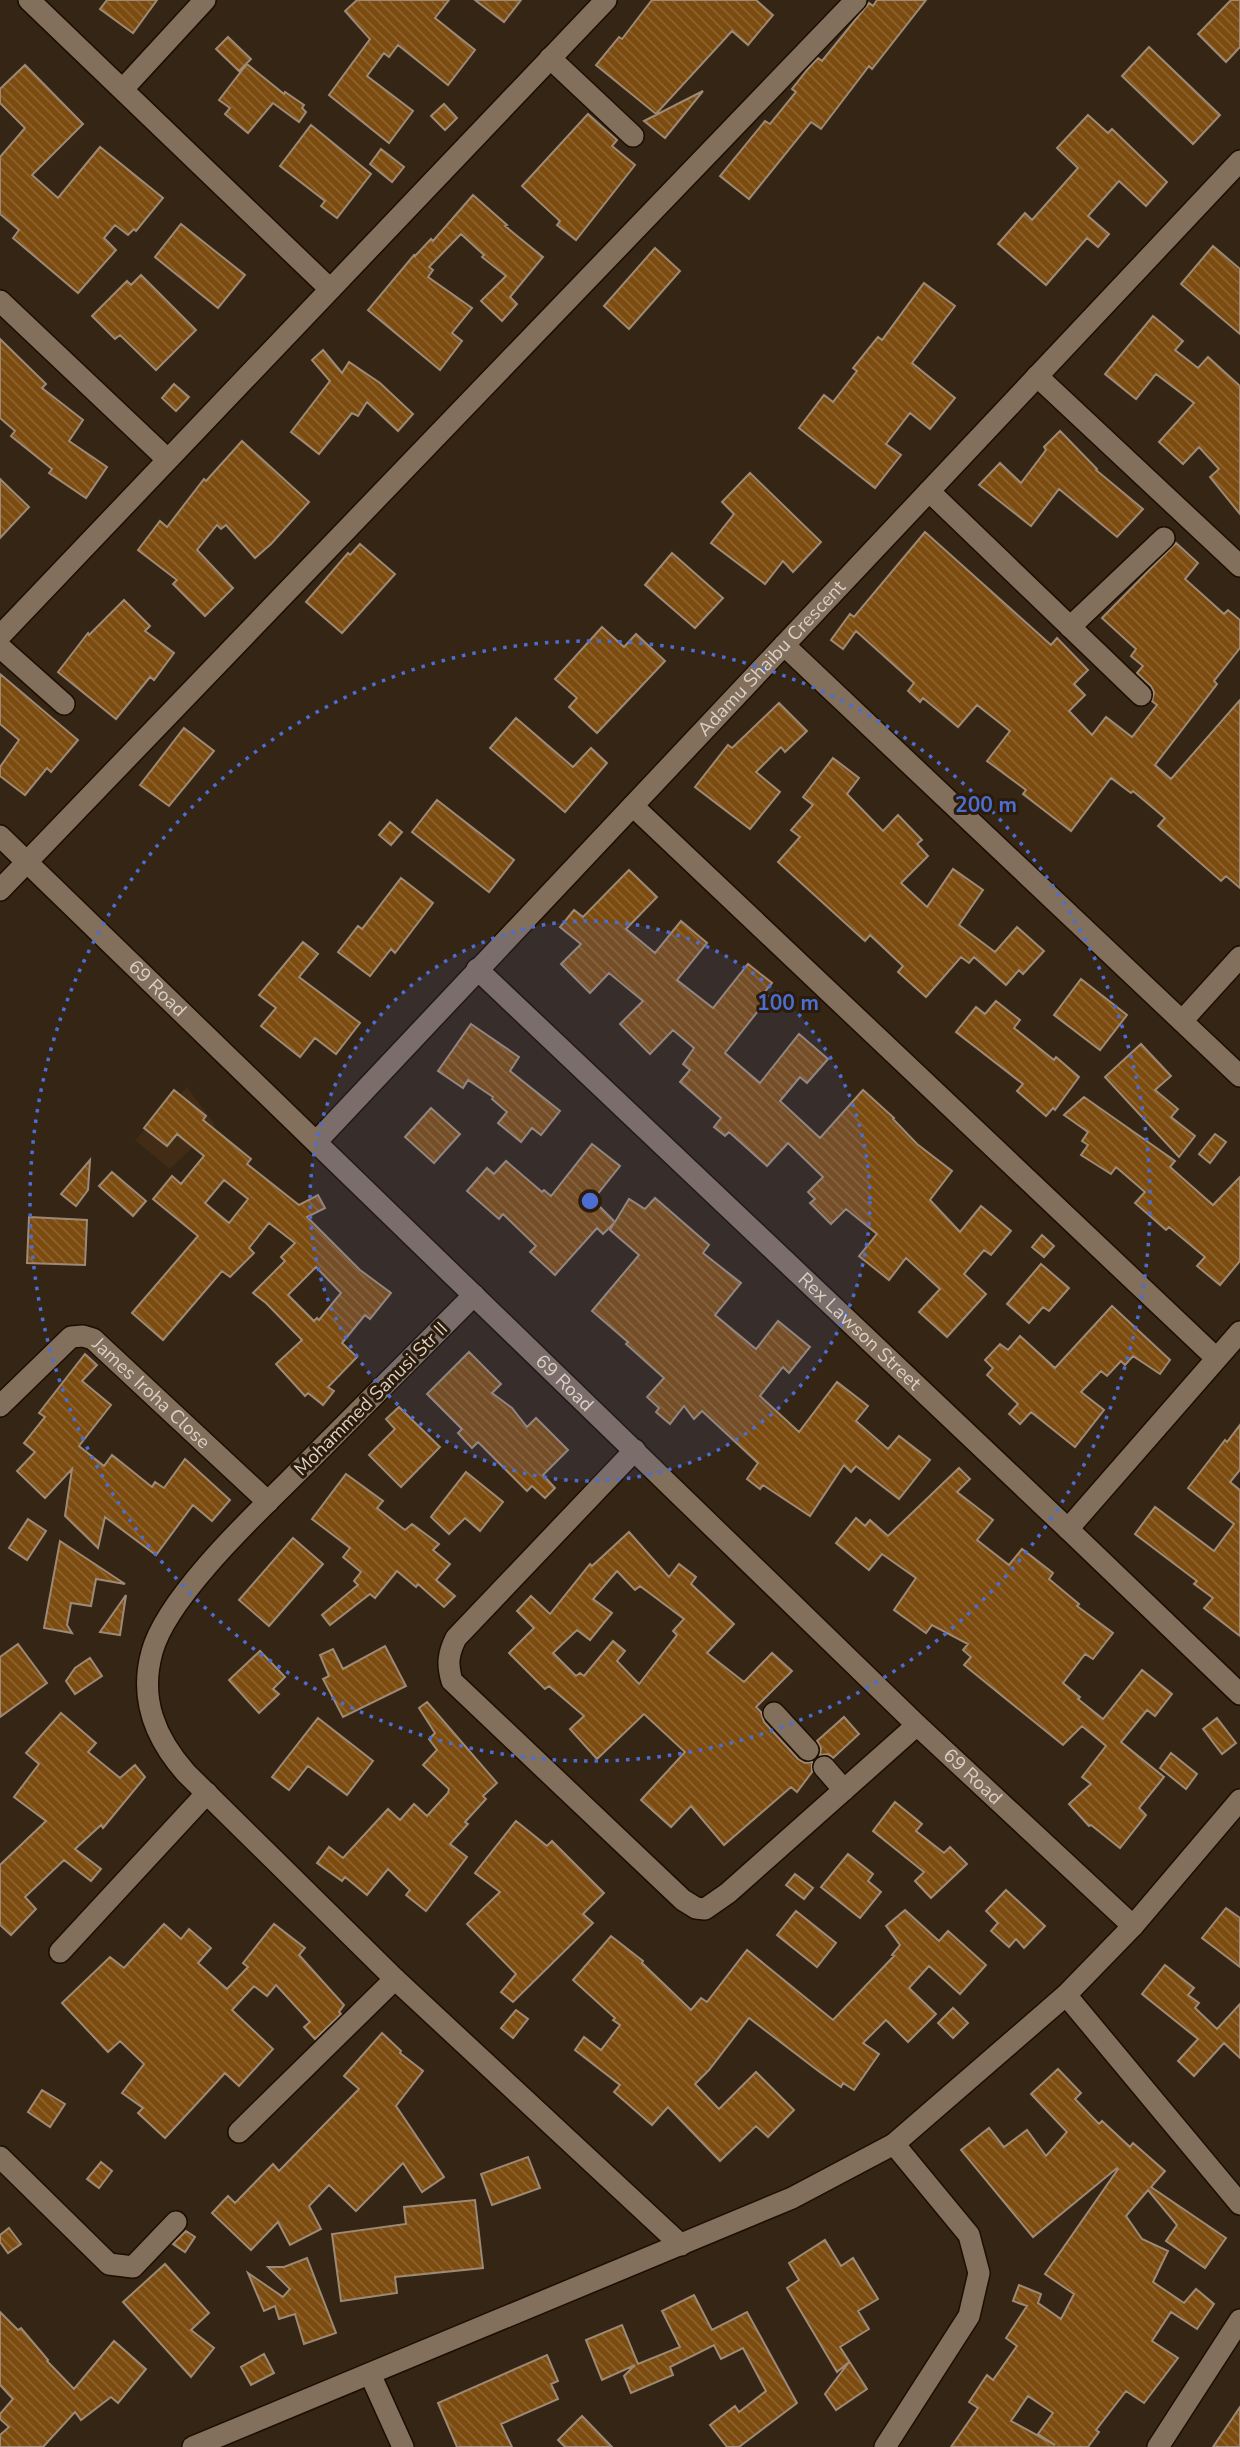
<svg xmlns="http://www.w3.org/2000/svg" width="1240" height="2447" viewBox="0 0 1240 2447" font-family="'Nunito Sans',sans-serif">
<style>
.built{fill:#422c16}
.building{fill:url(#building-back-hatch);stroke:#9d8975;stroke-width:2;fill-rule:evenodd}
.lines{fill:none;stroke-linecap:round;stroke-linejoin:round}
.minor-casing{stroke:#1c0e01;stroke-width:24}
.minor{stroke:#826f5c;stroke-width:21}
.ring{fill:none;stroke:#4c6ed3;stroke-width:3.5;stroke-dasharray:3.5 7}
.labels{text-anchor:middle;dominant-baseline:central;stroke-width:6;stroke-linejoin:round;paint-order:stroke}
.street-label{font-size:19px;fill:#dad0c5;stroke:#2b1b0b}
.centre{fill:#4c6ed3;stroke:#2b1b0b;stroke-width:3.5}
.ring-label{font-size:21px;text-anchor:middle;font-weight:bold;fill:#4c6ed3;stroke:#2b1b0b;stroke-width:6;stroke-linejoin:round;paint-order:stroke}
</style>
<defs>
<pattern id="building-back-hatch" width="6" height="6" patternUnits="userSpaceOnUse" patternTransform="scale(1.75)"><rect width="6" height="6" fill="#7b4b0f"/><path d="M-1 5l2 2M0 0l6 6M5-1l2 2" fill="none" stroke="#8d6430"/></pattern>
</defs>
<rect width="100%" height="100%" fill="#352514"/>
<path class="built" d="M187,1087L215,1125L170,1169L135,1140Z"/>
<path class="building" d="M107,0H157L133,33L100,9Z
M357,0H449L435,18L475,50L448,85L398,45L389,57L384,53L367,76L413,111L389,143L329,95L370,39L345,11Z
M475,0H521L504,22Z
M652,0H756L773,15L748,45L732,31L656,114L596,65L619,37L622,39Z
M877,0H926L872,69L869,66L821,129L811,122L749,199L720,176L765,121L770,124L796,92L792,89L807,70L818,58L822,61L869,3L873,6Z
M1231,0H1240V47L1226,62L1198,34Z
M228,37L251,59L239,71L216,49Z
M1149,47L1220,115L1193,144L1122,76Z
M247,64L284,94L285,92L304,105L302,108L306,112L299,122L273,103L248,133L225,114L230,108L219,100Z
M25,65L83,124L32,175L58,198L100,147L163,198L136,231L134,229L128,235L115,225L104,238L116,250L78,293L13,238L19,230L0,214V157L25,128L0,103V89Z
M703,91L665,138L644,121Z
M444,104L457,118L445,130L431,116Z
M588,114L617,140L612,146L635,165L576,240L557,225L560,221L522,186Z
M1088,115L1108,133L1112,129L1167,182L1146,206L1119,181L1088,216L1109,234L1098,247L1087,238L1046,285L998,244L1025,213L1032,220L1078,168L1057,148Z
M311,125L371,174L337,218L321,206L325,201L280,166Z
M381,149L404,167L392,182L370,164Z
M473,195L507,225L505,226L543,257L510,297L517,304L502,321L481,301L506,276L482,257L484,255L461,234L429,267L433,270L428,277L472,308L452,333L462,341L440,370L368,310L414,255L415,256L431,239L433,241Z
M181,224L245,275L218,308L155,257Z
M1213,246L1240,269V334L1181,284Z
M655,248L680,271L629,329L604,306Z
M141,275L196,330L156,370L120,335L115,339L92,316L127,281L131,285Z
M924,283L955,306L912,363L955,398L930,429L910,413L886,444L901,455L875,488L799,428L824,395L833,402L857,371L853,368L878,337L882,340Z
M1153,316L1183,341L1175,350L1198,368L1208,357L1240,386V514L1210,477L1219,469L1199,447L1183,464L1159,442L1194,403L1156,374L1136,399L1105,374Z
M0,339L46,384L42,388L83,420L69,441L107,467L86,498L49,473L52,469L11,436L15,431L0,418Z
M323,350L342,373L349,362L380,383L413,414L398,431L367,402L358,416L352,413L319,454L291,432L330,381L312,360Z
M174,384L189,397L176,411L162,398Z
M1060,431L1097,469L1096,470L1143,509L1117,537L1059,489L1031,526L979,485L1000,463L1021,483L1046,450L1044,447Z
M242,441L309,502L271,544L255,558L226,525L221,529L217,525L197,550L233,588L205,616L173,584L177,580L138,550L160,521L167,527L204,479L206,481Z
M750,473L821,542L793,572L783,561L765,584L711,543L734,514L722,502Z
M0,479L29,507L0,538Z
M925,532L1051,645L1057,638L1088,670L1074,684L1085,695L1069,711L1092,735L1106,717L1132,737L1157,705L1152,701L1154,692L1151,686L1137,673L1143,666L1131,656L1136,649L1102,618L1176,543L1198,563L1185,579L1224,614L1228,610L1240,620V648L1214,681L1217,684L1155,765L1171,779L1240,700V888L1226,876L1221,881L1158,826L1165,818L1133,791L1131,793L1111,778L1071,831L1023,794L1026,790L987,761L1010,731L977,705L958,727L923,698L920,702L908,691L914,683L856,631L843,649L831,640L850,614L854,617Z
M360,544L395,574L342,633L306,602L348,553L350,555Z
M672,553L723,598L695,628L645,585Z
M124,600L150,626L145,631L174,653L154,680L150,677L116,719L58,672L88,633L89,635Z
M602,627L624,647L636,634L665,661L597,733L569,707L577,698L555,679Z
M0,674L78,740L51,772L47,768L25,795L0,776V767L19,740L0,724Z
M779,703L807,731L785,752L781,747L756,772L780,792L750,829L695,787L728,745L732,748Z
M516,718L573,767L591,748L607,763L565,812L490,748Z
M184,728L214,751L169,806L140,785Z
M833,758L859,778L847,794L883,831L898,815L922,840L917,844L928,856L901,883L927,907L953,869L983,890L959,925L995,952L1017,927L1044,951L1023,974L1019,970L1006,985L974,957L969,963L961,957L926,997L898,972L903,966L870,935L865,941L778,862L800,837L791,830L813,805L803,797Z
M437,800L514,860L489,892L412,832Z
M390,822L402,832L391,845L379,835Z
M629,870L657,897L626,929L655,953L681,921L707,943L677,980L713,1008L748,964L772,983L764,993L769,997L725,1053L760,1083L799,1034L828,1059L807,1083L800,1077L780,1101L820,1138L863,1090L894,1118L893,1119L917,1144L952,1171L930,1200L960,1232L981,1206L1011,1231L991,1255L984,1250L964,1274L986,1294L947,1337L919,1312L940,1289L906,1258L889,1280L859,1256L877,1234L846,1209L831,1224L810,1203L815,1199L808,1192L823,1177L788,1143L767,1166L729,1132L725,1136L714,1127L721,1118L680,1082L690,1070L683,1064L694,1048L673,1030L650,1054L620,1024L643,1001L609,973L590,993L561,964L581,944L560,927L574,910L583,917Z
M401,878L433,903L395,953L391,949L370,976L338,952L358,926L362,929Z
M303,942L318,954L299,977L360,1023L336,1054L315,1038L300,1057L261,1026L276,1008L259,995Z
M1081,979L1127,1015L1100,1050L1054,1015Z
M996,1001L1020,1020L1014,1028L1054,1060L1056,1057L1079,1077L1055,1110L1053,1108L1046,1116L1017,1091L1023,1084L956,1032L976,1007L985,1014Z
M471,1024L519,1057L510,1071L560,1111L541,1135L532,1128L521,1142L498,1123L507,1112L492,1099L493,1097L468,1080L463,1088L438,1071Z
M1141,1044L1171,1076L1155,1090L1178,1109L1171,1117L1195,1136L1179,1157L1105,1077Z
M174,1090L206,1116L203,1120L251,1159L247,1164L299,1205L318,1195L325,1208L307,1217L360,1270L391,1293L370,1319L365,1315L342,1343L357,1357L328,1387L334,1391L323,1405L308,1393L305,1396L276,1364L302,1340L266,1303L253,1293L285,1261L281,1257L295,1243L269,1223L249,1248L254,1253L230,1277L222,1271L163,1340L132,1313L198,1236L153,1199L172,1176L181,1184L204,1156L177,1134L167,1146L144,1128ZM224,1180L248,1199L229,1223L205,1203ZM316,1267L341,1293L319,1320L317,1318L314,1321L288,1295Z
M1084,1097L1175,1161L1170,1167L1213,1205L1240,1177V1261L1220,1285L1197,1266L1205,1257L1169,1227L1166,1230L1135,1203L1145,1192L1116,1167L1111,1174L1081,1155L1088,1145L1082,1141L1088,1132L1064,1115Z
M431,1108L460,1134L434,1163L405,1137Z
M1215,1134L1226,1142L1210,1163L1199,1154Z
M592,1144L620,1166L593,1200L615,1222L629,1199L645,1209L655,1198L709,1245L703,1253L741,1283L715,1315L756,1349L778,1321L810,1347L789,1373L783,1367L760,1396L799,1432L837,1382L868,1406L856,1421L888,1449L899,1436L930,1460L899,1499L856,1466L851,1472L844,1465L810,1516L763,1485L760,1489L747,1479L758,1463L702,1411L694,1419L684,1406L670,1424L656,1412L659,1408L647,1397L664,1378L626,1344L628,1342L592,1311L639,1255L610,1230L614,1223L603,1234L597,1228L555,1275L530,1252L536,1246L503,1214L499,1219L467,1191L487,1168L494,1174L506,1161L542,1192L544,1190L551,1196Z
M90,1160L88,1190L76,1206L61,1194Z
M112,1172L146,1201L133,1216L99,1186Z
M29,1217L87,1220L85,1265L27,1263Z
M1042,1235L1054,1246L1044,1257L1032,1247Z
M1041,1264L1069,1288L1049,1311L1043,1307L1029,1323L1007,1304Z
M1112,1306L1170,1360L1160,1374L1133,1356L1125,1365L1121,1361L1107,1376L1101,1371L1081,1392L1104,1410L1075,1447L1031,1412L1020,1424L1009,1414L1018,1404L987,1375L993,1368L985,1360L1000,1344L1008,1350L1020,1336L1055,1368Z
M469,1352L501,1384L492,1393L512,1408L527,1427L536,1418L568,1450L543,1475L555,1488L545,1498L532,1486L527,1491L478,1442L472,1448L458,1433L462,1429L427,1394Z
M85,1354L97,1365L82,1381L111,1405L79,1446L104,1466L112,1455L152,1487L155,1482L164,1488L185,1459L230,1500L212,1521L193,1505L156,1555L105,1517L98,1548L65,1516L72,1469L45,1498L17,1471L35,1452L24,1443L45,1417L39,1413Z
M399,1407L440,1447L401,1487L369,1455L395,1429L386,1419Z
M1240,1425V1470L1230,1482L1240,1490V1636L1204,1608L1213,1598L1194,1584L1197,1581L1135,1534L1155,1507L1214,1551L1234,1524L1188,1488L1225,1440L1227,1442Z
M959,1468L970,1479L957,1492L993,1520L977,1540L1009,1565L1022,1549L1053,1573L1049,1579L1079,1604L1077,1606L1113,1633L1093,1659L1085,1654L1063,1683L1080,1697L1078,1699L1103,1719L1142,1670L1172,1694L1155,1716L1147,1710L1121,1742L1164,1777L1139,1808L1146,1815L1120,1848L1091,1825L1089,1826L1069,1804L1091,1784L1082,1777L1106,1746L1082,1726L1063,1745L964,1665L971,1657L963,1650L968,1644L932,1625L926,1633L894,1610L916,1578L882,1554L869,1570L836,1543L856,1518L865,1526L870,1520L888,1536Z
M466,1472L503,1502L480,1531L465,1518L449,1534L431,1517Z
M346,1474L383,1501L377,1508L405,1530L412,1524L439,1544L433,1550L450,1564L436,1580L455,1596L444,1607L418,1584L416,1587L397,1571L375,1598L370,1594L330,1625L322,1615L358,1585L354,1581L361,1572L343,1557L350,1548L312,1519Z
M28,1519L46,1531L27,1560L9,1548Z
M629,1532L669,1577L679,1564L696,1577L691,1584L734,1624L707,1653L744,1682L772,1653L792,1671L756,1707L761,1712L764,1722L798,1759L805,1763L812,1762V1772L797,1792L791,1787L724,1845L691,1806L671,1827L641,1800L685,1752L644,1714L597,1759L570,1729L584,1716L549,1686L545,1689L509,1653L534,1628L517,1611L531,1596L550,1614L590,1564L592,1566ZM617,1571L635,1590L640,1586L684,1619L673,1631L677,1635L639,1684L617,1661L625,1651L613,1641L584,1676L580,1673L576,1676L553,1653L577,1630L590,1640L612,1613L593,1599Z
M293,1538L323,1564L269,1626L239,1600Z
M60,1541L125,1584L96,1579L91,1606L71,1603L67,1625L72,1633L44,1628Z
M126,1595L120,1635L100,1632Z
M18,1644L47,1683L0,1717V1657Z
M385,1646L406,1686L343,1717L323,1679L329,1676L320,1655L333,1649L343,1669Z
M260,1651L285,1677L273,1689L279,1694L259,1713L229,1680Z
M90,1658L102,1676L75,1694L66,1681L75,1668Z
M427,1702L497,1783L483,1796L486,1799L465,1822L468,1824L450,1844L467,1857L426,1911L406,1895L410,1890L388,1869L367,1895L345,1877L342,1881L317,1863L329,1847L343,1858L388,1809L400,1820L414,1804L427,1816L448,1793L449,1789L423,1765L437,1750L429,1739L435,1733L419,1708Z
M61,1713L96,1743L88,1752L120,1778L135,1765L145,1777L103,1828L101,1825L75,1849L101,1869L91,1881L64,1860L25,1897L36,1909L11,1935L0,1925V1865L46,1821L14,1797L39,1764L26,1753Z
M844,1717L859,1734L833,1758L828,1754L820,1755L821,1748L817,1741Z
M318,1718L373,1761L347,1795L308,1766L289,1790L272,1777Z
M1217,1718L1236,1743L1222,1754L1203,1729Z
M1171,1753L1197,1774L1186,1789L1160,1768Z
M895,1802L922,1824L916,1831L944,1853L950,1847L967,1864L931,1898L915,1881L924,1872L873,1831Z
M516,1821L547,1846L552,1841L604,1893L583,1914L593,1923L513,2002L501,1992L516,1974L467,1924L500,1892L475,1873Z
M848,1854L873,1874L868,1881L881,1892L860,1918L821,1887Z
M795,1874L813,1888L804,1899L786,1885Z
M1006,1890L1045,1926L1024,1948L1016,1939L1009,1947L991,1931L998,1923L986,1911Z
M1226,1908L1240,1918V1967L1202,1938Z
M905,1910L939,1941L948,1931L986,1965L960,1994L929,1966L909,1988L936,2014L908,2042L886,2020L863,2043L879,2054L854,2090L843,2083L841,2087L821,2073L749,2018L709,2070L695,2084L719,2109L756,2072L794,2110L768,2137L756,2126L720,2161L668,2107L652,2125L614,2092L620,2085L575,2050L584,2037L601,2050L620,2025L613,2020L615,2018L573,1980L611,1936L643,1961L642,1963L691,2010L701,1998L707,2002L747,1950L833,2020L894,1956L892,1955L900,1945L886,1926Z
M796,1911L836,1943L817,1967L777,1935Z
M164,1924L181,1939L189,1929L211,1948L198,1963L227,1989L248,1967L243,1963L274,1924L305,1948L299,1955L344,2005L339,2012L341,2014L315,2039L304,2027L310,2022L276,1985L267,1996L254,1986L232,2010L273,2049L239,2086L225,2073L165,2138L138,2113L143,2108L122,2093L144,2064L120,2041L108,2052L62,2003L110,1957L124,1968Z
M1165,1965L1194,1988L1188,1995L1199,2003L1195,2008L1217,2029L1240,2004V2058L1224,2043L1194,2076L1178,2061L1198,2039L1142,1994Z
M953,2008L968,2023L953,2038L938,2023Z
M516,2010L528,2019L513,2038L501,2028Z
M382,2033L401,2051L400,2053L423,2071L396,2106L444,2177L422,2192L403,2163L356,2211L329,2185L309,2206L321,2229L290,2245L278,2222L251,2250L212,2213L228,2196L235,2203L273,2164L279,2171L359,2089L344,2076Z
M1058,2069L1081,2093L1075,2099L1099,2124L1102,2121L1130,2147L1133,2143L1165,2171L1151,2187L1226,2238L1205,2268L1166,2241L1177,2225L1148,2190L1126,2216L1142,2239L1168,2251L1153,2282L1184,2303L1196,2289L1214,2304L1197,2329L1171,2312L1152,2341L1178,2358L1144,2403L1126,2391L1096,2430L1099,2432L1088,2447H951L978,2408L969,2402L987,2375L993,2380L1017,2346L1006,2338L1027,2306L1013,2301L1019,2285L1041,2294L1038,2303L1061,2319L1074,2294L1045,2274L1118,2169L1117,2168L1033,2237L961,2150L989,2128L1004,2147L1027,2130L1046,2156L1067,2132L1031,2094ZM1028,2396L1053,2413L1038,2434L1055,2445L1011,2421Z
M42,2090L65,2104L50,2127L28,2112Z
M528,2157L540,2188L492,2205L481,2174Z
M101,2162L112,2171L99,2188L87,2179Z
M475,2200L483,2268L395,2277L397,2293L341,2301L332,2234L406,2224L404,2207Z
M9,2228L21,2244L8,2253L0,2242V2235Z
M186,2231L195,2237L185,2252L173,2244Z
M825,2240L841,2266L853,2258L878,2299L858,2311L869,2329L840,2347L867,2389L836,2410L825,2394L849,2362L837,2372L787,2288L799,2280L789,2263Z
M307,2258L336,2333L304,2344L295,2314L279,2319L275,2306L264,2311L248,2273L283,2297L290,2289L268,2267H284Z
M165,2264L209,2313L191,2330L214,2348L191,2377L123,2302Z
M694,2295L712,2330L747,2312L797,2403L739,2447H727L710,2425L735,2406L739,2412L766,2391L743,2348L721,2359L714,2345L670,2367L673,2375L631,2393L624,2376L635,2365L602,2380L586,2340L622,2325L638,2364L680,2347L662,2311Z
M0,2312L18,2330L21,2328L48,2360L47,2361L74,2389L114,2341L146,2369L118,2403L111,2397L81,2420L75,2412L43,2447H0V2435L9,2427L0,2419V2414L13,2399L0,2385Z
M264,2354L274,2373L251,2385L241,2367Z
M547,2355L558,2381L551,2384L558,2399L501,2424L512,2447H457L438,2403Z
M1240,2407V2447H1213Z
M582,2416L612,2447H565L558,2440Z"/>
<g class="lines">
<defs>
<g id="minor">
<path d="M29,0L330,289"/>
<path d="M550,58L633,136"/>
<path d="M123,89L205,0"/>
<path d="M0,301L167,459"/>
<path d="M1037,376L1240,566"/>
<path d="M929,491L1141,695"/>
<path d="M1070,627L1164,538"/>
<path d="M0,636L606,0"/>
<path d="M784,645L1240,1076"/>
<path d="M0,647L64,704"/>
<path d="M633,806L1216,1358"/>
<path id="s1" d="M0,836L917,1725L1133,1926"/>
<path d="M0,890L856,0"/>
<path id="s2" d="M477,969L1068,1529L1240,1694"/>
<path d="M1182,1021L1240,957"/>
<path id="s3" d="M317,1141L1240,161"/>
<path d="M474,1295C418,1352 362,1408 306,1464C263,1507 167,1595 152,1652C139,1699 155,1738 186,1773L395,1979L681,2245"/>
<path id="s4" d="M0,1406L71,1337L83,1336L93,1339L268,1502"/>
<path d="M635,1450L456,1638C448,1654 447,1664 452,1681L683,1900L696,1908L705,1909L728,1893L917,1725"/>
<path d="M1068,1529L1240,1332"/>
<path d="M774,1713L808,1750"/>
<path d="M824,1767L844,1790"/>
<path d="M60,1952L207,1793"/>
<path d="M1066,1995L1240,2204"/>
<path d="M239,2132L395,1979"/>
<path d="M0,2157L109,2264L133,2267L176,2222"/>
<path d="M370,2374L403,2447"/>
<path d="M193,2447L792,2198L894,2144L1066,1995L1133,1926L1240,1800"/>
<path d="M885,2447L969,2316L979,2273L969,2235L894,2144"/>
<path d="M1158,2447L1240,2320"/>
</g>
</defs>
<use href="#minor" class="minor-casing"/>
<use href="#minor" class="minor"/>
</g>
<circle cx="590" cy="1201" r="280" fill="#4c6ed3" fill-opacity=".12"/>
<g class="ring">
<circle cx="590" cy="1201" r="280"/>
<circle cx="590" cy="1201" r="560"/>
</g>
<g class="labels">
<g class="street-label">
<text stroke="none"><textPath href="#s3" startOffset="663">Adamu Shaibu Crescent</textPath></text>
<text stroke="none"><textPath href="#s1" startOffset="219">69 Road</textPath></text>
<text stroke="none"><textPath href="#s2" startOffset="527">Rex Lawson Street</textPath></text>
<text stroke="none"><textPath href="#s1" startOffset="786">69 Road</textPath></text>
<text stroke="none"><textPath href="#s4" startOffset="201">James Iroha Close</textPath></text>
<text transform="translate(371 1399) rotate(-45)">Mohammed Sanusi Str II</text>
<text stroke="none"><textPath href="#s1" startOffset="1353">69 Road</textPath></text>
</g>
</g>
<circle cx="590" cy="1201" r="10" class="centre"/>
<g class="ring-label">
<text x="986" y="812">200 m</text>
<text x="788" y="1010">100 m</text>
</g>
</svg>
